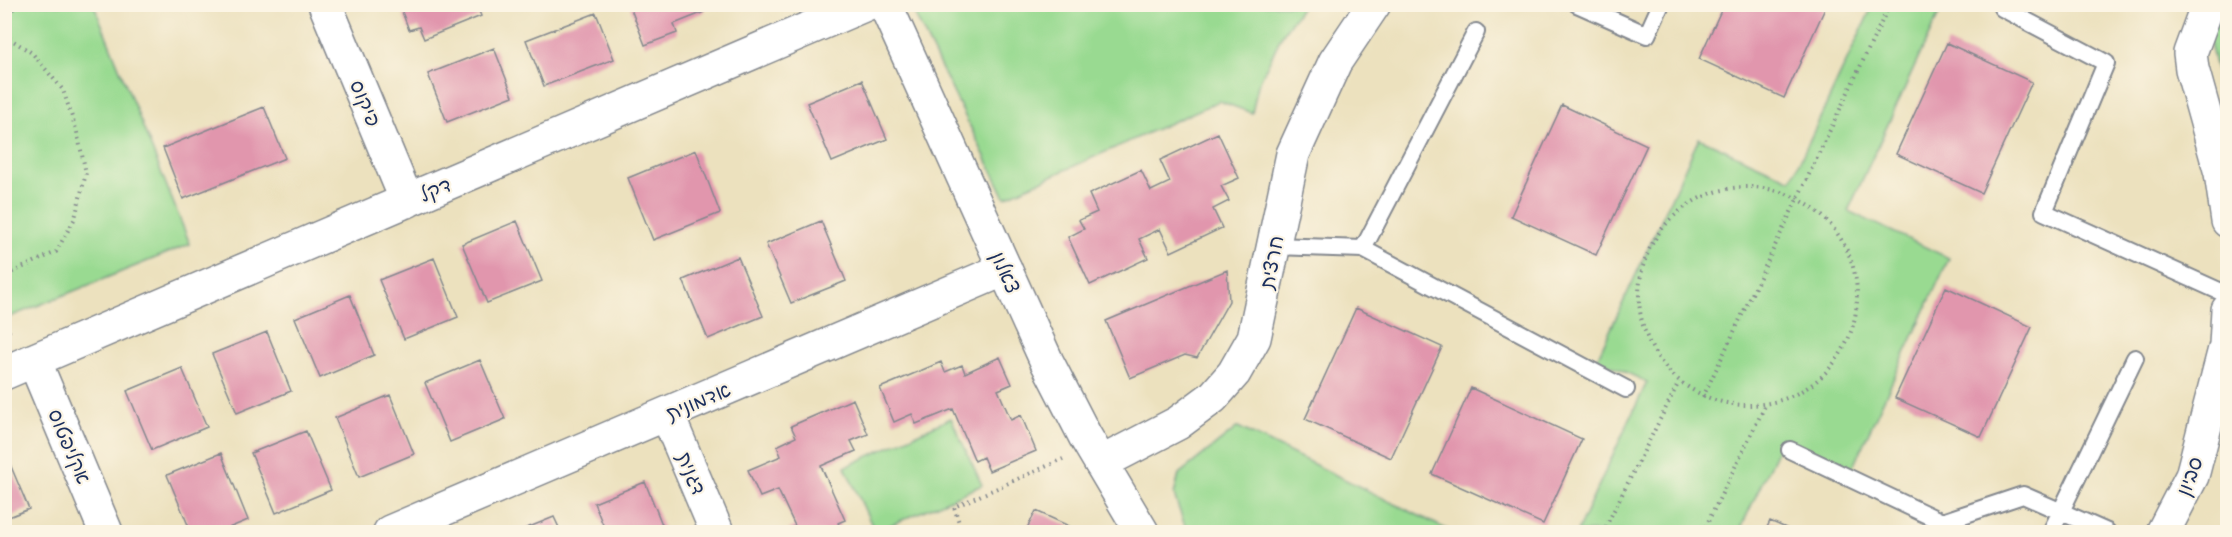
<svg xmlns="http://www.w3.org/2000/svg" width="2232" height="537" viewBox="0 0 2232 537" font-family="Delius,'Playpen Sans Hebrew',sans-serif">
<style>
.green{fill:#99da91;stroke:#5a8478;stroke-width:1.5}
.building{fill:#e196ad}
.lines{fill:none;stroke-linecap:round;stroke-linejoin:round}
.lane-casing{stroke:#84888e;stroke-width:20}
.street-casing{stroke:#84888e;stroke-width:36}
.secondary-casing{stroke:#84888e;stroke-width:36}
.path{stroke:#84888e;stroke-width:4;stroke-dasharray:1.5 4.5;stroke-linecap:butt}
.lane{stroke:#fff;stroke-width:16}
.street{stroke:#fff;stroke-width:33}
.secondary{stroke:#fff;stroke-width:33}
.labels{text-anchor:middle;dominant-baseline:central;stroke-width:4.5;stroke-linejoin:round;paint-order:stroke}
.street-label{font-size:20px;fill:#1b2f5e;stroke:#fcf5e5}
</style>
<rect width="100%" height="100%" fill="#fcf5e5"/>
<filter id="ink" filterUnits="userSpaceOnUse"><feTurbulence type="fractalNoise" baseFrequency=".0167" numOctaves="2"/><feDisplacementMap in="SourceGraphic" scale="12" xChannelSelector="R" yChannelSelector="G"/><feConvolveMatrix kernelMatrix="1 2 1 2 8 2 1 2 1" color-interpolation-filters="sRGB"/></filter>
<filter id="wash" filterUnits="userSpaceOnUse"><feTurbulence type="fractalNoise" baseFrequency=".008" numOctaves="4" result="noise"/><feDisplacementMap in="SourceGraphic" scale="24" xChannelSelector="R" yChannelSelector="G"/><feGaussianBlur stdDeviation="1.35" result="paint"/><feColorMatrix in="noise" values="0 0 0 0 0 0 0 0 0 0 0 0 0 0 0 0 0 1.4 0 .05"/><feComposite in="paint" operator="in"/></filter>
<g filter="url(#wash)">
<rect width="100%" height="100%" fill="#ece1be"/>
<path class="green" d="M5,4L94,5L190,244L5,319Z
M910,5H1303L1282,35L1258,85L1252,113L1219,101L1005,197Z
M1873,5H1943L1848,211L1949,258L1850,473L1781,442L1739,532H1577L1647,382L1597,359L1699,138L1791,180Z
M2222,5H2227V114L2206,27Z
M951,418L982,485L875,532L845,467Z
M1238,427L1452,532H1190L1185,526L1174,495L1179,474Z"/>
<g id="blocks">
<path class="building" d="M399,4H476L481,16L424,39L419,27L409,30Z
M629,4H702L704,12L674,24L677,33L645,45Z
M1724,4H1827L1784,98L1699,59Z
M596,13L614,59L544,86L526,40Z
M1947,43L2032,82L1981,193L1896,154Z
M494,48L513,96L447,122L428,74Z
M862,80L887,139L832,162L807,103Z
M1562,105L1647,145L1596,255L1511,216Z
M264,107L285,158L183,199L163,148Z
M1218,133L1239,178L1221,186L1229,201L1213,209L1222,228L1171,252L1160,229L1139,239L1148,258L1090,285L1068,237L1084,229L1079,220L1097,212L1089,194L1141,170L1151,191L1170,182L1160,160Z
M696,150L720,213L653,240L628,178Z
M517,221L542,281L487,303L462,244Z
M821,221L846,281L791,303L766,244Z
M738,257L763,316L708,339L683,280Z
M434,258L458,317L404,339L379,280Z
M1227,270L1229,301L1197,358L1185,355L1130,378L1106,321Z
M1946,287L2032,327L1981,437L1895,398Z
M350,295L374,355L320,378L295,318Z
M1356,308L1442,347L1391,458L1305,419Z
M267,332L291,391L237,413L212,354Z
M1000,357L1012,384L998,390L1011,420L1021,415L1036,451L989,471L983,457L975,461L953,409L916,424L912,414L894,422L880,388L941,362L945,372L962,365L965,373Z
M480,360L505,419L450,442L425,383Z
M182,368L207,427L152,450L127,391Z
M1471,388L1582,439L1543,524L1432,474Z
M390,395L414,454L359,477L335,418Z
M853,399L868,434L851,441L856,451L821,466L845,520L838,523L842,532H790L789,529L795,526L778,490L760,497L748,470L781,456L777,446L796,437L791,426Z
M306,431L331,490L276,513L251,453Z
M4,450L29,509L4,519Z
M221,453L248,520L219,532H191L167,475Z
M645,482L665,532H606L594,503Z
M1036,511L1082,532H1025Z
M554,517L561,532H517Z
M1770,521L1795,532H1765Z"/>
</g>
</g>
<g filter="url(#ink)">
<use href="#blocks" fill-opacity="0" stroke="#84888e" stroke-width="1.5"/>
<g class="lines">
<defs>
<path id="lane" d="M1577,4L1647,35L1661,4
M2002,8L2106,63L2044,212L2228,295
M1274,246L1363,249L1626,389
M1363,249L1476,32
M1790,450L1942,522L2023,495L2107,532
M2051,532L2135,358"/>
<path id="street" d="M325,4L407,201
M2208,4L2190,53L2192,69L2221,173L2228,221
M34,360L106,532
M4,373L866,4
M667,414L717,532
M1101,463L1178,423L1213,397L1234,373L1254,338L1293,154L1335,62L1374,4
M390,532L1005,269
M2163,532L2192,476L2226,345L2228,310"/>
<path id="secondary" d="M885,4L1047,362L1085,436L1142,532"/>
</defs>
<use href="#lane" class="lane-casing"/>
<use href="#street" class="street-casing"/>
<use href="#secondary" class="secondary-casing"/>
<path class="path" d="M4,18L18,4
M4,35L32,53L63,90L77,132L86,173L75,218L56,252L4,276
M1639 296a109 109 0 1 1 218 0a109 109 0 1 1-218 0Z
M4,320L11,336
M1703,397L1890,4
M962,532L954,507L1063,459
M1603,532L1679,382
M1703,532L1766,404"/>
<use href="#lane" class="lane"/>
<use href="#street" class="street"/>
<use href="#secondary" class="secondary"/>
</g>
</g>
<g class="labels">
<g class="street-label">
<text transform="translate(366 103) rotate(67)">פיקוס</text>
<text transform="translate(435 189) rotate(-23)">דקל</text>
<text transform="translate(1271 262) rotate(-79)">חרצית</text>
<text transform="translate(1006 272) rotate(66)">צאלון</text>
<text transform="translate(698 401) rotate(-23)">אדמונית</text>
<text transform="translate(70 446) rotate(67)">אקליפטוס</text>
<text transform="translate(692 473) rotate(67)">דגנית</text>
<text transform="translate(2189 476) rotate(-69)">סביון</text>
</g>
</g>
<rect width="2232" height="537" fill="none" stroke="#fcf5e5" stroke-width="24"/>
</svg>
